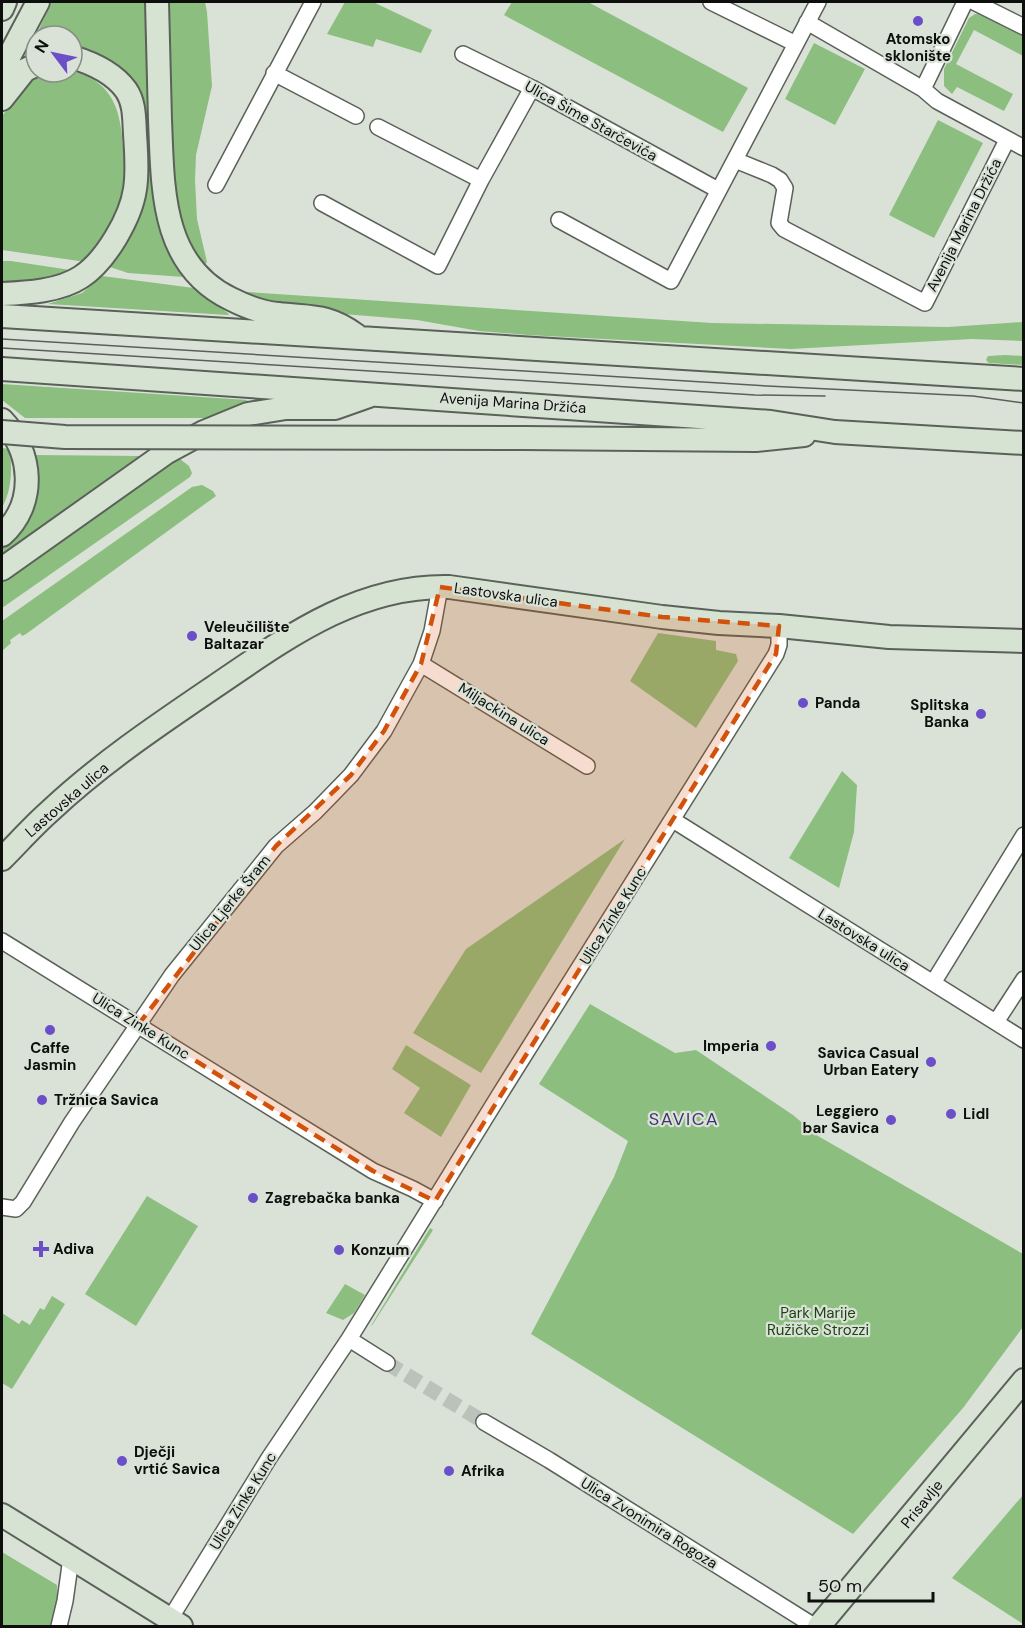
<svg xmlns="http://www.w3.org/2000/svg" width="1025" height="1628" viewBox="0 0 1025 1628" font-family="'DM Sans',sans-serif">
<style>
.green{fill:#8cbe7f}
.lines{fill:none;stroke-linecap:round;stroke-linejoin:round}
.street-tunnel{stroke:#bbc2b9;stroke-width:15;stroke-dasharray:15 8;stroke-linecap:butt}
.street-casing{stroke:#5a6159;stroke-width:18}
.secondary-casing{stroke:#5a6159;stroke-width:26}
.street{stroke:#fff;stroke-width:15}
.secondary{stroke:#d6e3d3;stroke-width:22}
.tram{stroke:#5a5f59;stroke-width:1.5}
.secondary-bridge-casing{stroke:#5a6159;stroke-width:26;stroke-linecap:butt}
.secondary-bridge{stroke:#d6e3d3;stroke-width:22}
.marked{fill:#d2520c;fill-opacity:0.2;stroke:#d2520c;stroke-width:4.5;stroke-dasharray:12 8;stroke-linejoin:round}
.poi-dot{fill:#6b4fc9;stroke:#dae2d8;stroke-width:2}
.labels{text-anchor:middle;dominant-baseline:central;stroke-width:4.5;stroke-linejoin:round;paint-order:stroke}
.poi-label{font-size:15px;font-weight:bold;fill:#0c0f0b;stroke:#dae2d8;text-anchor:start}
.street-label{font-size:15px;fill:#0c0f0b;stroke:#dae2d8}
.park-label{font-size:15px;fill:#1d4312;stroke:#dae2d8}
.quarter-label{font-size:18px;letter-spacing:1.5px;fill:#3f3470;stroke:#dae2d8}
</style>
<rect width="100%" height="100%" fill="#dae2d8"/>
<path class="green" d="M52,2H148L155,208C160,233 168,256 184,277L128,273L110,267L136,219L128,77C112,58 95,50 72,44V36H36V50L30,51L29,50Z
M166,2H205L207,12L212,86L196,155L195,180L197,219L207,262L205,265L203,266L186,237L177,206L170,115Z
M345,2H373L432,30L421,53L376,39L373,47L327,34Z
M512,2H588L748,88L723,132L504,15Z
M980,13L1023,35V56L974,30L956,64L1013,94L1004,111L957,87L952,94L944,86V69L969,18L975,14Z
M814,43L865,69L835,125L785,99Z
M72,71C118,83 121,116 124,157C124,167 128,180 126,190C120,216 101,241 86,262L2,250V116L28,80L43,72Z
M938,120L983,143L934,238L889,215Z
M2,261H11L77,271L19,285L2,287Z
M102,276L194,288L229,314L228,315L48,304L82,293Z
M232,291L712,323L948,327L1023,322V339L1022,341L972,339L791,349L528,335L479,331L417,320L294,310Z
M1005,355L1023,356V365L989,363L986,360L988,356Z
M2,384L248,400L214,418H25L2,400Z
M2,448L10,449C12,470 12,489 2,508Z
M34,455L142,456L2,554V546L14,535Z
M180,459L189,466L192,473L190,477L2,608V581L172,461Z
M202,485L213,491L216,496L26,634L22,636L20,633L10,640L11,643L2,651V621L192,487Z
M658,633L716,641V650L736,654L738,661L696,728L630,681Z
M842,771L857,785L854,832L839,888L789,858Z
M625,839L481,1073L413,1033L466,949Z
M590,1004L675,1053L696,1050L793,1115L818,1136L1023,1254V1327L963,1408L853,1534L531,1334L614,1177L628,1141L539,1084Z
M406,1045L471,1085L441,1137L404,1113L420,1088L392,1069Z
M147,1196L198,1226L136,1326L85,1294Z
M430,1228L433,1230L371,1327L372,1324Z
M345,1284L365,1295L354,1313L343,1320L326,1313Z
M52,1296L65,1304L12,1389L2,1383V1313L19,1324L22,1320L30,1325L40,1308L44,1310Z
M1023,1495V1624L952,1578Z
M2,1552L57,1585V1605L52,1626H2Z"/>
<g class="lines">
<path class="street-tunnel" d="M387,1363L484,1422"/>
<defs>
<path id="street" d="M711,2L796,44
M974,2L1024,27
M807,22L923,89L937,101L1024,148
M463,54L532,88L718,190
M274,73L356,116
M923,89L965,2
M378,127L481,180
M735,160L772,175L780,180L785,188L779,223L784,229L925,303L1007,140
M216,185L313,2
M322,203L438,266L481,180L532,88
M559,220L671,281L818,2
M421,664L587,766
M673,820L1024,1040
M2,941L373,1171L413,1189L435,1201
M933,983L1024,835
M996,1022L1024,979
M2,1207L16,1209L23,1202L72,1122L172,975L276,846L315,812L351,775L384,731L421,664L432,631L440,587
M349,1339L387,1363
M484,1422L549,1460L814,1626
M170,1619L269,1458L349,1339L500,1094L776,654L779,645V626
M59,1626L65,1601L71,1558"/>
<path id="secondary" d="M157,2C158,41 159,80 160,120C163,187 160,265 231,299C245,306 263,313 278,314C311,318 327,314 356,335
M2,9L5,2
M2,70L38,2
M2,99L25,70L36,65
M2,294C27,293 60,291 81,277C106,261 131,217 135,189C138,170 136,152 135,134C134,119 135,103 126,90C113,72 92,63 72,57
M2,316L1024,379
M2,369L771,422L835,432L1024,443
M2,420C33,452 37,504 2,535
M523,438L756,440L804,435
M2,569L167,452L204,432L248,414L286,408H335L369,396
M2,859C18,843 33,826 50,811C100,764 158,725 214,687C286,638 357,585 449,587L662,617L719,623L779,626L889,637L1024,641
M2,1515L181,1626
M819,1626L1024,1380"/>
</defs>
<use href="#street" class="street-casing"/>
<use href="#secondary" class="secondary-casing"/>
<use href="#street" class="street"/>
<use href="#secondary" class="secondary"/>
<path class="tram" d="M2,339L767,386L973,396L1024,403
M2,348L755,395L825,396"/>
<defs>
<path id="secondary-bridge" d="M2,432L65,437L523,438"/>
</defs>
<use href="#secondary-bridge" class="secondary-bridge-casing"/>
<use href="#secondary-bridge" class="secondary-bridge"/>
</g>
<path class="marked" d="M440,587L662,617L779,626L776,654L435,1201L373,1171L138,1025L276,846L351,775L384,731L421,664Z"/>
<g class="poi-dot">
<circle cx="918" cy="21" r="6"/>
<circle cx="192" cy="636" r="6"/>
<circle cx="803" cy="703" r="6"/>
<circle cx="981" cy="714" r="6"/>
<circle cx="50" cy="1030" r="6"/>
<circle cx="771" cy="1046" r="6"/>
<circle cx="931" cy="1062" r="6"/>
<circle cx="42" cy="1100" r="6"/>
<circle cx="951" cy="1114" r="6"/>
<circle cx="891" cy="1120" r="6"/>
<circle cx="253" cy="1198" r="6"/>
<path d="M38 1240h6v6h6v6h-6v6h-6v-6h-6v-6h6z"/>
<circle cx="339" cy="1250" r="6"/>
<circle cx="122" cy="1461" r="6"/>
<circle cx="449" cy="1471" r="6"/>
</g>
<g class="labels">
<g class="poi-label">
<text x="918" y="39" text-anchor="middle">Atomsko<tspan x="918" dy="17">sklonište</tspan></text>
<text x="204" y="627">Veleučilište<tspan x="204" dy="17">Baltazar</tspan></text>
<text x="815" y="703">Panda</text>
<text x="969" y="705" text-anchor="end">Splitska<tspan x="969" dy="17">Banka</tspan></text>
<text x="759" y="1046" text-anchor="end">Imperia</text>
<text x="50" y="1048" text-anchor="middle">Caffe<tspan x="50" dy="17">Jasmin</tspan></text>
<text x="919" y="1053" text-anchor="end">Savica Casual<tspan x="919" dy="17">Urban Eatery</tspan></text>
<text x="54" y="1100">Tržnica Savica</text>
<text x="879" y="1111" text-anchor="end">Leggiero<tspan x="879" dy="17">bar Savica</tspan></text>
<text x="963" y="1114">Lidl</text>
<text x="265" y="1198">Zagrebačka banka</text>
<text x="53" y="1249">Adiva</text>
<text x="351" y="1250">Konzum</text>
<text x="134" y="1452">Dječji<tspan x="134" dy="17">vrtić Savica</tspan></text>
<text x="461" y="1471">Afrika</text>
</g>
<g class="street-label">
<text transform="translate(591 121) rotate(29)">Ulica Šime Starčevića</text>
<text transform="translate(964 225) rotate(-63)">Avenija Marina Držića</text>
<text transform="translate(513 403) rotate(4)">Avenija Marina Držića</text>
<text transform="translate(506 595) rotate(8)">Lastovska ulica</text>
<text transform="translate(504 714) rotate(32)">Miljackina ulica</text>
<text transform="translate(67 800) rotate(-41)">Lastovska ulica</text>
<text transform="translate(230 903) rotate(-51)">Ulica Ljerke Šram</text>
<text transform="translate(613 916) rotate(-58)">Ulica Zinke Kunc</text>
<text transform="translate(864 940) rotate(32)">Lastovska ulica</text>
<text transform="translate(141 1026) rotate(32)">Ulica Zinke Kunc</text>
<text transform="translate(243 1501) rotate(-58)">Ulica Zinke Kunc</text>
<text transform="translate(922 1504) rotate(-51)">Prisavlje</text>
<text transform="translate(649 1523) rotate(32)">Ulica Zvonimira Rogoza</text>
</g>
<g class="park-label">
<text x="818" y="1313">Park Marije<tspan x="818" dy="17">Ružičke Strozzi</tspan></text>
</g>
<g class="quarter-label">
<text x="684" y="1119">SAVICA</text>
</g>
</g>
<rect width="1025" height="1628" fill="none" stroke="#0c0f0b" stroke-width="6"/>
<g transform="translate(54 54) rotate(302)"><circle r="28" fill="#dae2d8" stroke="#888e86" stroke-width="1.5"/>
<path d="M0-4.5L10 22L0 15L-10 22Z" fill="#6b4fc9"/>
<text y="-9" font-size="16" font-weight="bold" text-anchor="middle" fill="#0c0f0b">N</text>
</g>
<path d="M809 1592v9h124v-9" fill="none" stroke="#0c0f0b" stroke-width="3"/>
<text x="818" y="1592" font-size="18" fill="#0c0f0b" stroke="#dae2d8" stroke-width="4.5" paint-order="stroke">50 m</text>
</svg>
